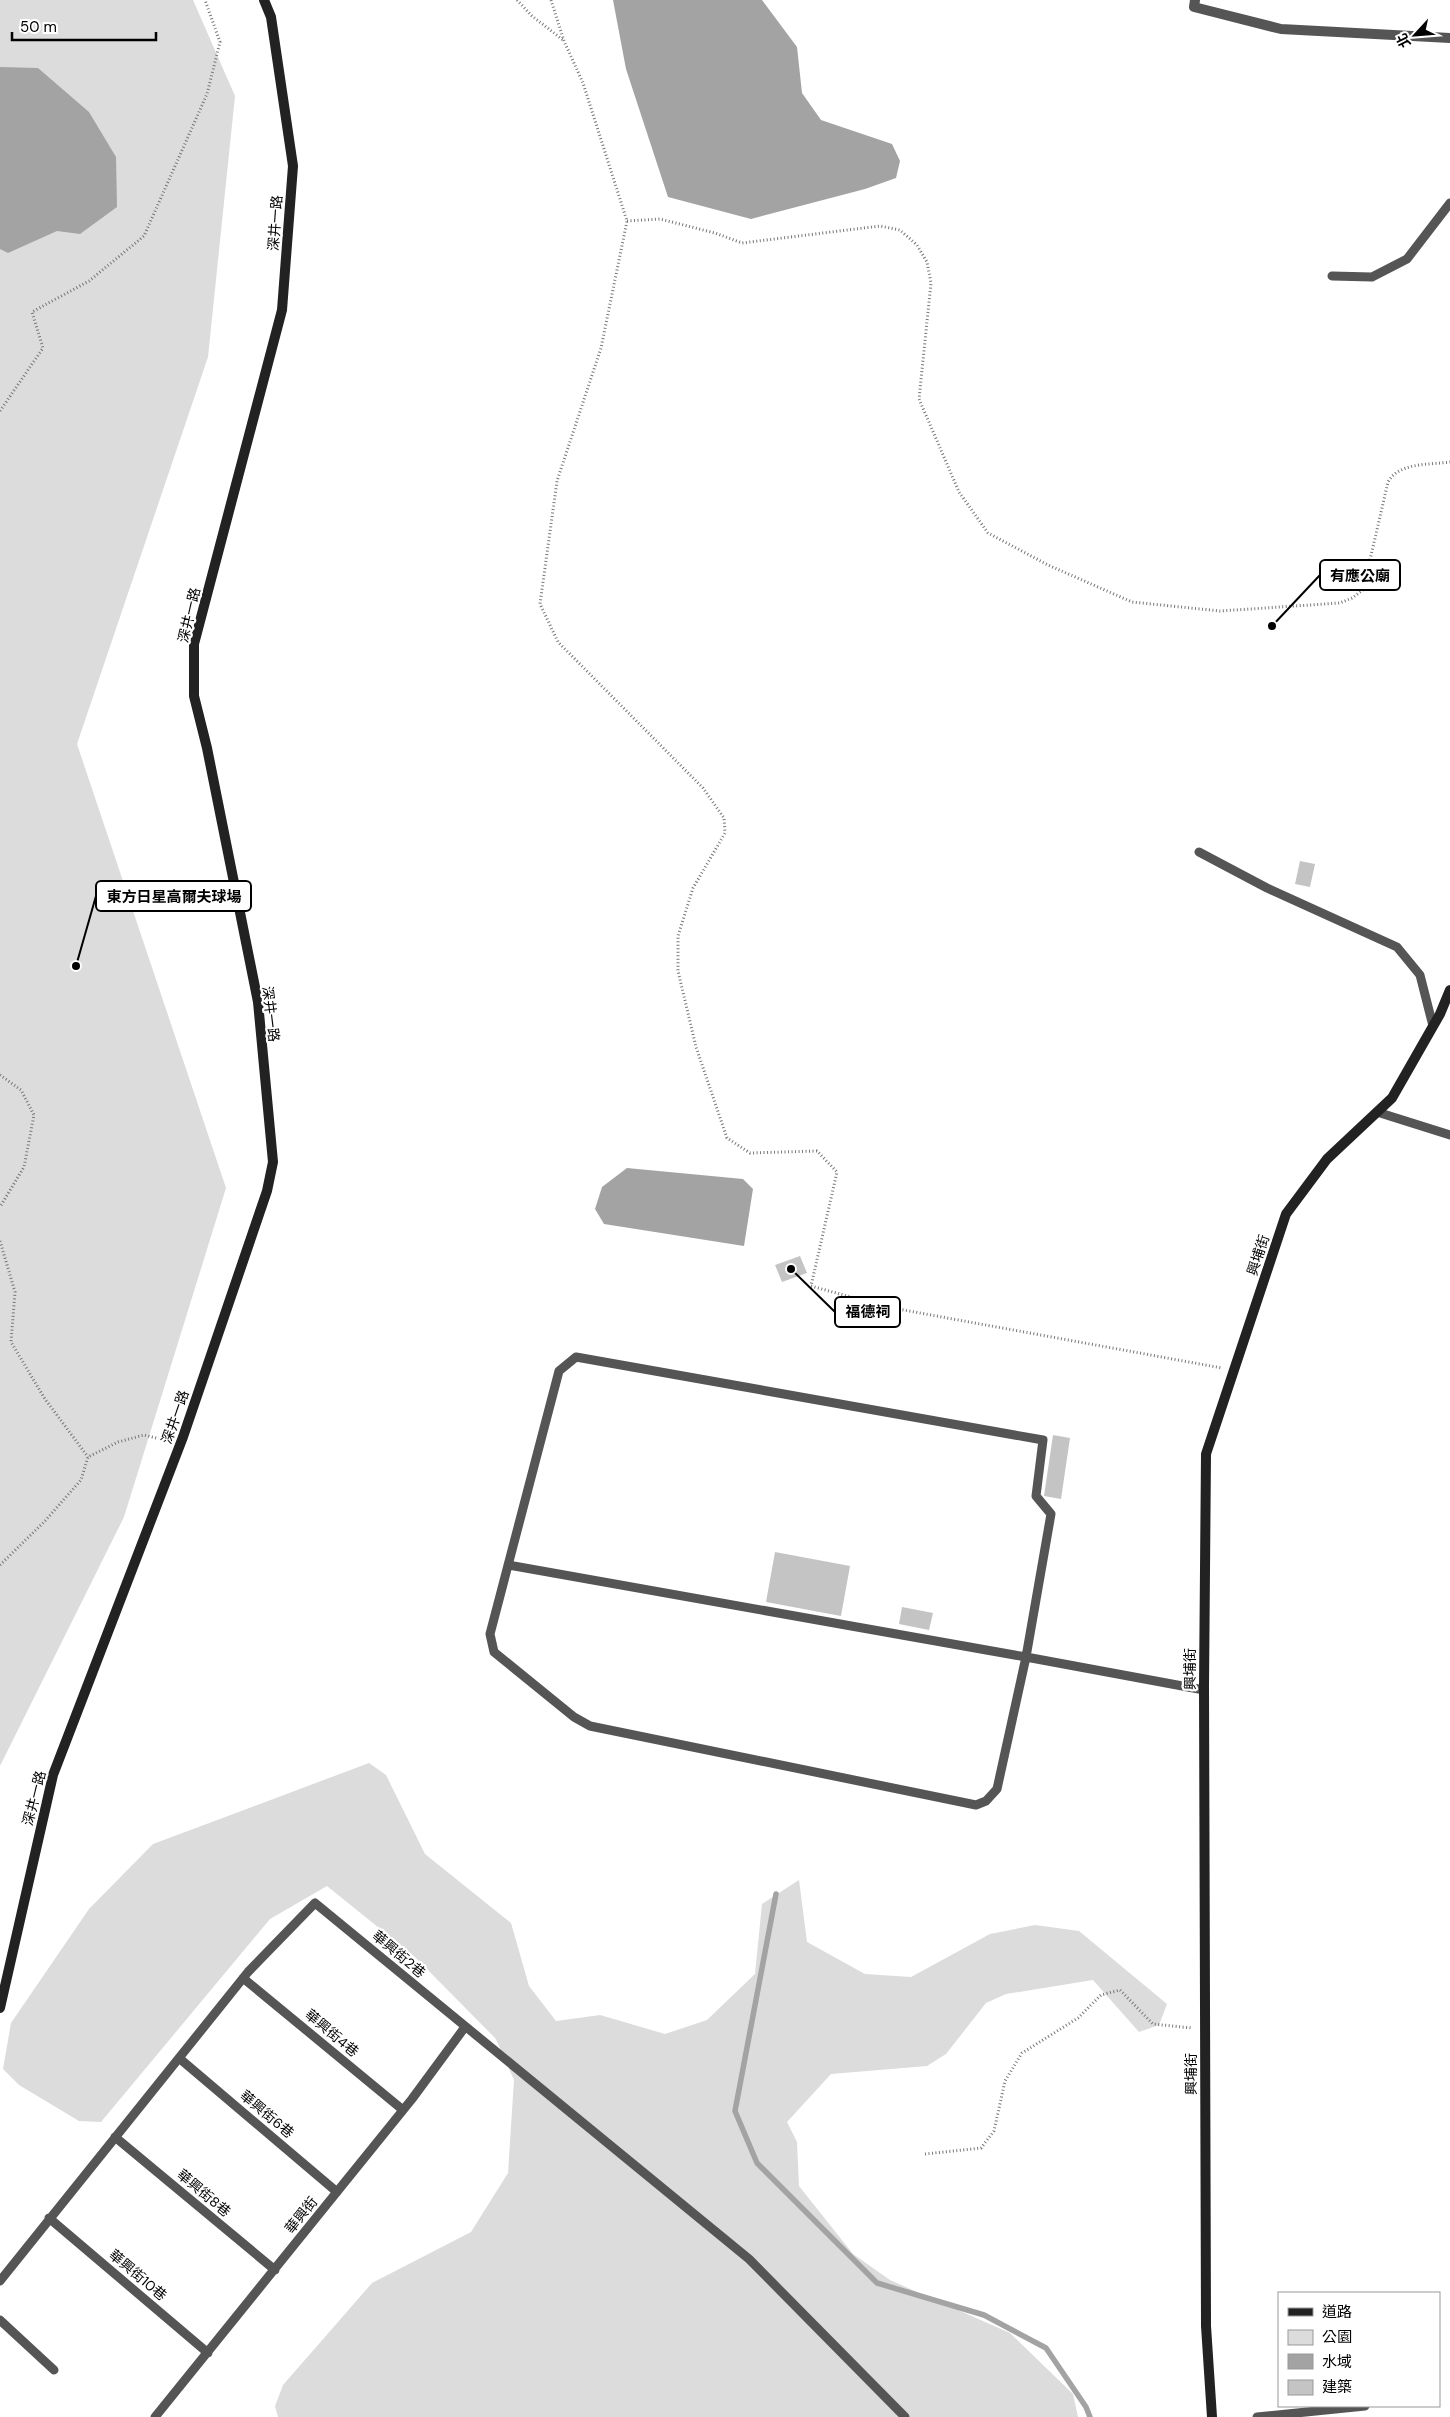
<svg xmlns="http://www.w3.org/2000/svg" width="1450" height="2417" viewBox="0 0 1450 2417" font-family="'DM Sans','Noto Sans TC',sans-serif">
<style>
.green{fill:#dcdcdc}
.water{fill:#a3a3a3}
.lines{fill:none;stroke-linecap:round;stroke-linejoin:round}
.stream{stroke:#a3a3a3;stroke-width:5.5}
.building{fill:#c4c4c4}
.path{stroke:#777;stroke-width:3;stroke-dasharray:1 2.5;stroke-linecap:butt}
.lane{stroke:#555;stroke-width:9}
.street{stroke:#555;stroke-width:10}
.secondary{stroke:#222;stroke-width:10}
.labels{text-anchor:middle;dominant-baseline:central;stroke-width:4.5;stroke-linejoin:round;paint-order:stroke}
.street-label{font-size:14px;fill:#000;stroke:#fff}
.leader{fill:none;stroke:#000;stroke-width:2}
.callout-dot{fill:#000;stroke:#fff;stroke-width:2}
.callout{fill:#fff;stroke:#000;stroke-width:2}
.callout-label{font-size:15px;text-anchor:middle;font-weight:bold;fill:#000}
</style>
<rect width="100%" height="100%" fill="#fff"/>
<path class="green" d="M0,0H193L235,96L208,357L77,744L226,1188L124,1517L0,1766Z
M369,1763L386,1775L425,1854L511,1923L529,1986L556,2021L600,2015L665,2034L707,2020L755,1974L762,1904L799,1880L807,1942L865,1974L911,1977L990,1934L1035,1925L1079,1931L1167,2004L1159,2025L1139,2032L1093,1980L1006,1994L986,2003L946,2054L927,2066L831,2074L787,2122L797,2142L799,2186L853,2254L890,2280L1010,2333L1073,2394L1078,2417H278L275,2406L283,2385L372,2283L471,2232L508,2173L514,2080L496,2039L415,1957L327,1886L270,1919L101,2122L79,2121L19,2085L3,2069L11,2023L89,1909L153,1844Z"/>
<path class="water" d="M613,0H762L797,47L802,93L821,120L892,144L900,161L896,178L865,189L751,219L668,197L626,69Z
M0,67L38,68L89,112L116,157L117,207L80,234L57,231L8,253L0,249Z
M627,1168L743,1179L753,1189L744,1246L604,1224L595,1209L602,1187Z"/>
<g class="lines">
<path class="stream" d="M776,1894L735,2111L757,2163L877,2283L984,2315L1046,2348L1086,2407L1090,2417"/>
</g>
<path class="building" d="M1300,861L1315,864L1310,887L1295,884Z
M800,1256L807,1273L782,1282L775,1265Z
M1053,1435L1070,1438L1061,1499L1044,1496Z
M775,1552L850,1566L841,1616L766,1602Z
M902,1607L933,1613L929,1630L899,1624Z"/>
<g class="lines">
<path class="path" d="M517,0L532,16L563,40
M551,0L564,41L583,83L627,221L601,348L557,481L540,604L558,642L703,788L724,818L725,833L693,888L678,936V971L696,1047L727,1138L750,1153L817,1151L837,1172L811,1286L887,1307L1222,1368
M627,221L660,219L715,233L742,243L880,226L900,230L917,245L927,262L931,283L919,399L959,492L988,533L1048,565L1132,602L1220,611L1340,603L1352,598L1363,590L1388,482C1399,462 1430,465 1450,462
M0,411L43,348L32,312L89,281L144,236L207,94L220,42L205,0
M0,1075L21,1090L34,1115L24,1167L0,1207
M0,1241L15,1292L11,1342L45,1399L88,1457
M0,1565L44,1522L81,1480L88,1457L118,1442L144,1435L168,1441
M925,2154L981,2148L994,2131L1005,2081L1022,2053L1078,2018L1101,1995L1120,1990L1153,2024L1192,2028"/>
<path class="lane" d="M1332,276L1372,277L1407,259L1450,203
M1199,852L1267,888L1397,947L1420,975L1433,1026
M1377,1112L1450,1135
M508,1565L1026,1657L1051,1514L1036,1496L1043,1440L576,1357L559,1371L490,1634L494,1652L574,1717L590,1726L976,1805L986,1801L997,1789L1026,1657L1204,1690
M243,1978L403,2110
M179,2058L337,2192
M115,2137L275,2270
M49,2218L208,2353
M0,2281L248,1972L315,1903L749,2259L905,2417
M0,2320L54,2370
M155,2417L412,2099L465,2027
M1257,2417L1365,2406"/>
<path class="street" d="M1195,0L1194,7L1281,29L1450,38"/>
<path class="secondary" d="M0,2008L53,1775L183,1437L267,1191L273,1162L258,1002L207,748L194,696V644L282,310L293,166L271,17L264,0
M1212,2417L1206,2326L1204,1686L1206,1454L1286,1214L1327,1159L1392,1098L1440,1014L1450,990"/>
</g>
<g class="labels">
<g class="street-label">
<text transform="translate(275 223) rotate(-86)">深井一路</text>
<text transform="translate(189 615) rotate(-77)">深井一路</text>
<text transform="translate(271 1014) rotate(83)">深井一路</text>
<text transform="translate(1258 1255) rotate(-72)">興埔街</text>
<text transform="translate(175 1417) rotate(-71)">深井一路</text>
<text transform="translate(1190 1669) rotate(-90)">興埔街</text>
<text transform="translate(34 1798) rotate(-76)">深井一路</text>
<text transform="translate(399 1954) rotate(40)">華興街2巷</text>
<text transform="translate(332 2033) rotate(40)">華興街4巷</text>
<text transform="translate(1191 2074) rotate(-90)">興埔街</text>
<text transform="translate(267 2114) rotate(40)">華興街6巷</text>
<text transform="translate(204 2193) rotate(40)">華興街8巷</text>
<text transform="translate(301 2215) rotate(-51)">華興街</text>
<text transform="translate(138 2275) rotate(40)">華興街10巷</text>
</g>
</g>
<path class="leader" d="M1272 626L1320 575M76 966L96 896M791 1269L835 1312"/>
<g class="callout-dot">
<circle cx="1272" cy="626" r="5"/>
<circle cx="76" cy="966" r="5"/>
<circle cx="791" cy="1269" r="5"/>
</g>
<g class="callout">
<rect x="1320" y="560" width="80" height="30" rx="5"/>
<rect x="96" y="881" width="155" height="30" rx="5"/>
<rect x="835" y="1297" width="65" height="30" rx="5"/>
</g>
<g class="callout-label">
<text x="1360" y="581">有應公廟</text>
<text x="174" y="902">東方日星高爾夫球場</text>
<text x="868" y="1317">福德祠</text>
</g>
<rect x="1278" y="2292" width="162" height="115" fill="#ffffff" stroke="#999999"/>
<rect x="1288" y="2308" width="25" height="8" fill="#222222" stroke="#999999"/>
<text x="1322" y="2317" font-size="15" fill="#000000">道路</text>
<rect x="1288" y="2330" width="25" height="15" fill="#dcdcdc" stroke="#999999"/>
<text x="1322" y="2342" font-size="15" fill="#000000">公園</text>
<rect x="1288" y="2354" width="25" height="15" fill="#a3a3a3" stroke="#999999"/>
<text x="1322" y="2367" font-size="15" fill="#000000">水域</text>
<rect x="1288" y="2380" width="25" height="15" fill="#c4c4c4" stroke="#999999"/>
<text x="1322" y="2392" font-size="15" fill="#000000">建築</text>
<g transform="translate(1415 35) rotate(244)" stroke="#ffffff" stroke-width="4" paint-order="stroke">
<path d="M0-4L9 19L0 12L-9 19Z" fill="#000000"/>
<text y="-8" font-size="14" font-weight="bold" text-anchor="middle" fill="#000000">北</text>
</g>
<path d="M12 32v8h144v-8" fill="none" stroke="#000000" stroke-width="2.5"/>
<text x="20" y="32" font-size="15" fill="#000000" stroke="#ffffff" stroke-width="4" paint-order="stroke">50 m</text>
</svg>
